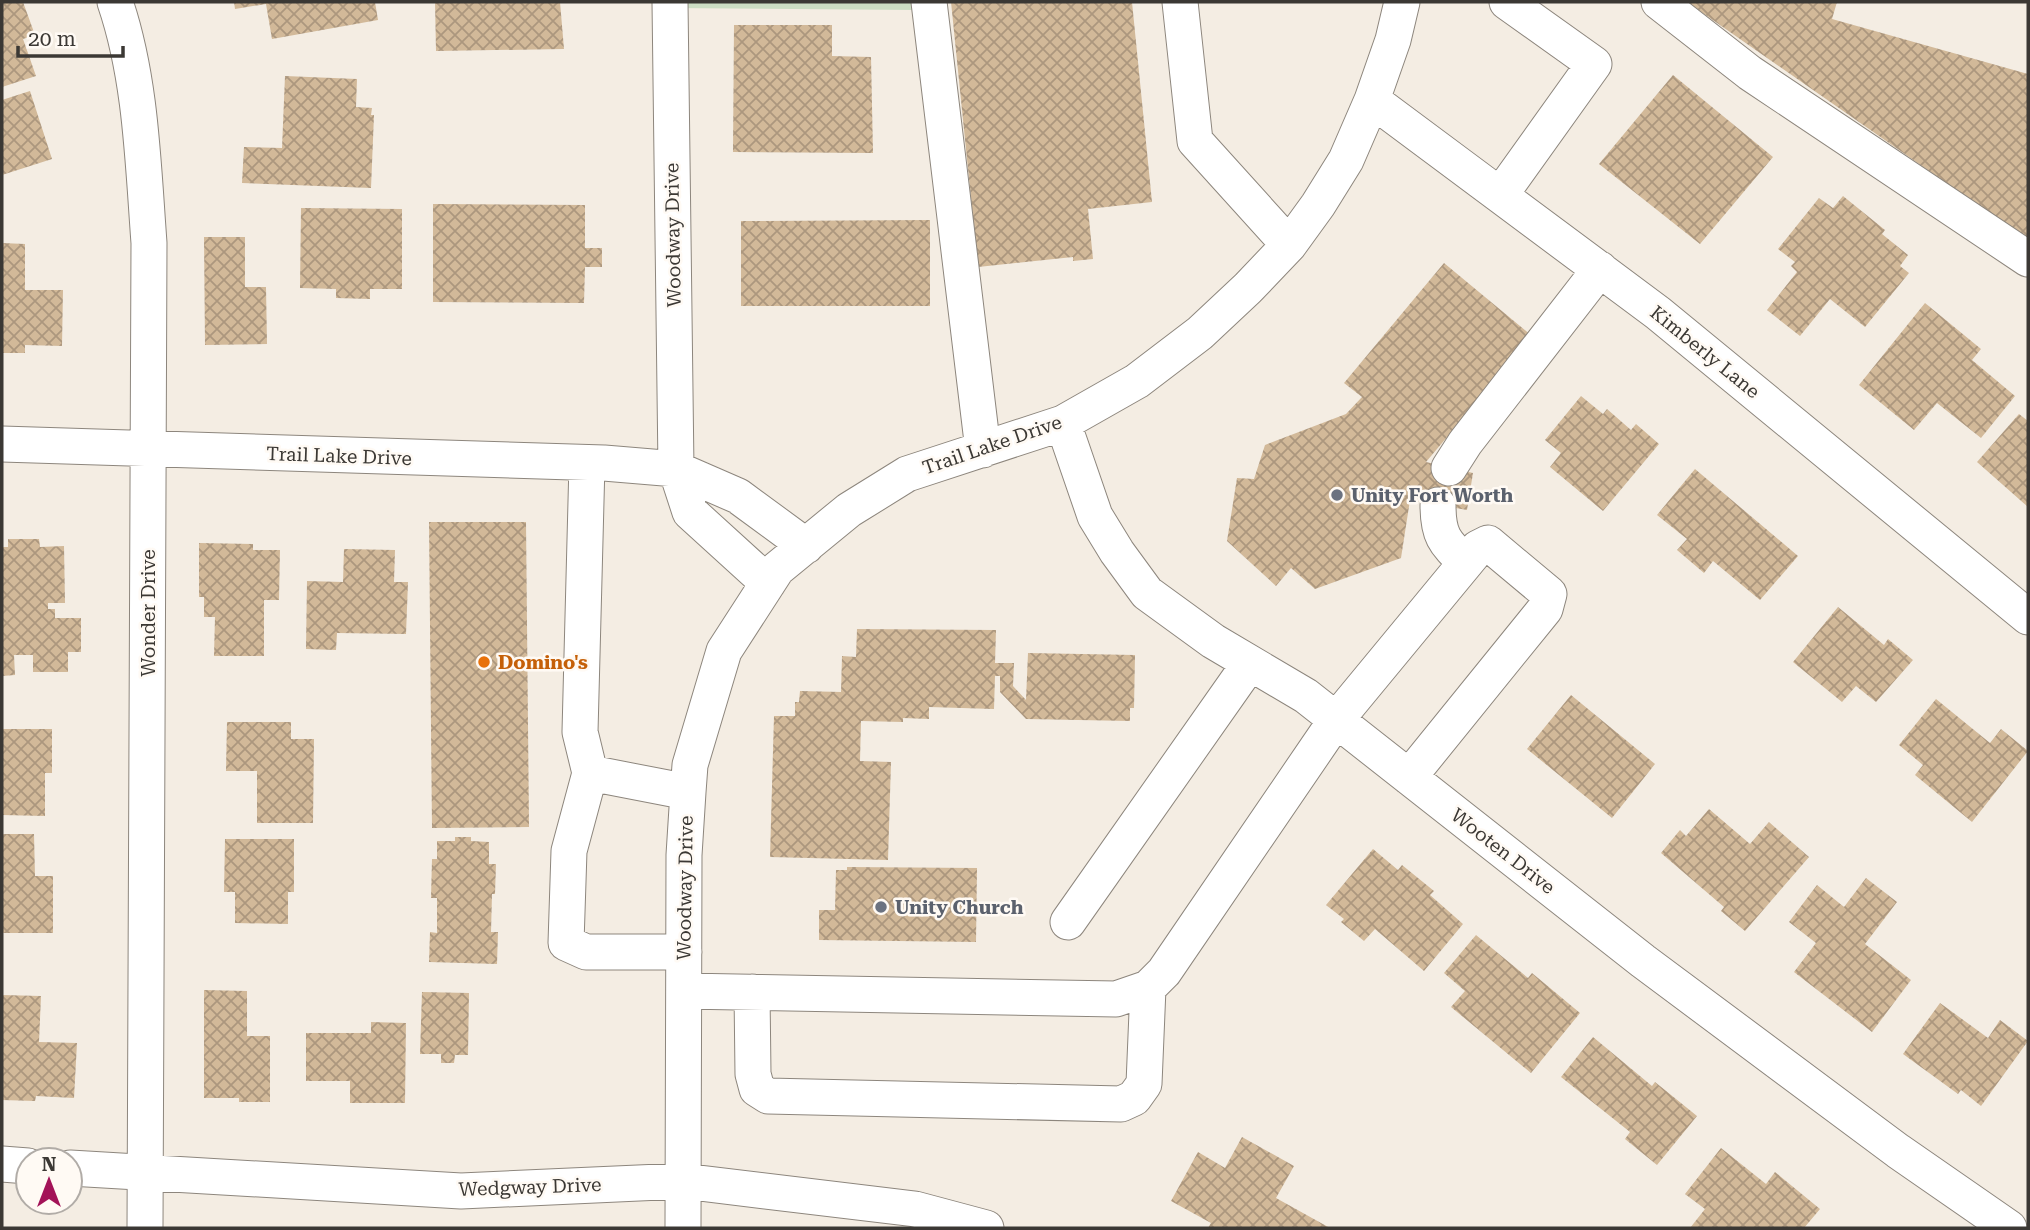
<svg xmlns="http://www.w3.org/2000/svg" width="2030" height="1230" viewBox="0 0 2030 1230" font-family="'Roboto Serif',serif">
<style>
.green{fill:#ccddc3}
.building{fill:url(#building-cross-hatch)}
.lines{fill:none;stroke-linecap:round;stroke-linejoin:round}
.minor-casing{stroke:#8d867d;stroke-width:37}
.minor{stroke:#fff;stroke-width:35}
.worship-dot{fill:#6b7280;stroke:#fffaf4;stroke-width:2.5}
.food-dot{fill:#e8710a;stroke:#fffaf4;stroke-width:2.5}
.labels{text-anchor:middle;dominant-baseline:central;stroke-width:5;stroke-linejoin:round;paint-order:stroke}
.street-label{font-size:19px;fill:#3b3834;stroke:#fffaf4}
.worship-label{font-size:19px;font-weight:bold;fill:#5b616d;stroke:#fffaf4;text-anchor:start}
.food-label{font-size:19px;font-weight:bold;fill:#c56008;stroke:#fffaf4;text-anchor:start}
</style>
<defs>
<pattern id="building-cross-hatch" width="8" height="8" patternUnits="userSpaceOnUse" patternTransform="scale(1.75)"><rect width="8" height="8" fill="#d2b999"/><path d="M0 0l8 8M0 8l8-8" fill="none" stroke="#ac977e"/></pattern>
</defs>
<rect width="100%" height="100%" fill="#f4ede3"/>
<path class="green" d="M670,2H914L915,10L670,8Z"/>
<path class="building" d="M6,2H23L35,35L23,39L36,76L2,87V3Z
M234,2H375L378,20L272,39L266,4L235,9Z
M435,2H560L564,49L436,51Z
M951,2H1132L1152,202L1088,209L1093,259L1073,261V257L978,267Z
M1687,2H1837L1832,19L2028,74V240Z
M734,25H832V56L871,57L873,153L733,152Z
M1673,75L1773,157L1700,244L1599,164Z
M285,76L357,79L356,107L372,108L371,115H374L371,188L242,183L244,147L282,148Z
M30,91L52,159L2,175V100Z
M1843,196L1885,230L1882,234L1908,255L1900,266L1909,273L1865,327L1830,299L1800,336L1767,310L1797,272L1791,266L1795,262L1778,249L1819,198L1833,208Z
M433,204L585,205V248H602V267H585L584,303L433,302Z
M301,208L402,209V289H370V299L336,298V289L300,288Z
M930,220V306H741V221Z
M204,237H245V287H266L267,344L205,345Z
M2,243L25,244V290H63L62,346L25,345V353H2Z
M1444,263L1532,336L1426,462L1473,473L1467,510L1410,500L1401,558L1315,589L1291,568L1276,586L1227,541L1237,478L1254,479L1265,445L1346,414L1362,397L1344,383Z
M1925,303L1981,349L1972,360L2015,396L1981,438L1937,403L1914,430L1859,385Z
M1581,396L1603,414L1607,409L1631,430L1636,424L1659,444L1603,511L1550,467L1561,453L1545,440Z
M2019,414L2028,421V507L1977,462Z
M1695,469L1798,556L1760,600L1713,561L1704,573L1677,550L1687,539L1657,515Z
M429,522H526L529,827L432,828Z
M8,539H39L40,547L64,546L65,603H48V609H55V618H81V652H68V672H33V655H14L15,675L2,676V547H8Z
M199,543L253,544V550H280L279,600H264V656H214L215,617H204V597H199Z
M344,549L395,550L394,582H408L406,634L337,633L336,650L306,649L307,581L343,582Z
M1838,607L1884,645L1888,639L1913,660L1876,702L1856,686L1842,702L1793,662Z
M857,629L996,630L995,663H1014L1013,686L1026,700L1028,653L1135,655L1134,708H1130V721L1026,719L1000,692V676H995L994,709L929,707V719L903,718V722L861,721L860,761L891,762L888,860L770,857L774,716H795V702H799L800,691L841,692L842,656L856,657Z
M1571,695L1655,764L1612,818L1527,749Z
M1936,699L1990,743L2001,729L2028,751L1972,822L1915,775L1923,765L1899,745Z
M227,722H291V739H314L313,823H257V771H226Z
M2,729H52V773H45V816L2,815Z
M1709,809L1750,844L1769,822L1809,857L1745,931L1721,911L1724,907L1661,853L1680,830L1686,836Z
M2,834H34L35,876H53V933H2Z
M455,837H471V841L489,842V864H496L495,894H492L491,932H498L497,964L429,962L430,932L437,933V898H431L432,859H437V841H455Z
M225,839H294V892H288V924L235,923V892H224Z
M1373,849L1398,870L1402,865L1434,891L1430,895L1463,924L1424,971L1375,929L1364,941L1341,922L1344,919L1326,905Z
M847,867L977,868L976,942L819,940V910H835L836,870H847Z
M1866,878L1897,902L1865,944L1911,980L1872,1032L1794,972L1816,943L1789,922L1817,885L1844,907Z
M1476,935L1528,978L1532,973L1580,1013L1531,1073L1451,1007L1465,991L1444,973Z
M204,990L247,991V1036H270V1102H239V1098H204Z
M422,992L469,993L468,1055H455L454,1063H441V1054H420Z
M2,995L41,996L39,1042L77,1043L74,1098L36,1096L35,1101L2,1100Z
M1940,1003L1988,1038L2000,1020L2028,1041L1981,1106L1961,1090L1958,1094L1903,1054Z
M371,1022L406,1023L405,1103H350V1081H306V1033H371Z
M1593,1037L1652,1086L1655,1082L1697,1116L1657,1165L1625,1139L1630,1132L1561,1077Z
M1242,1137L1294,1166L1276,1198L1330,1228H1208L1211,1223L1171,1201L1198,1152L1225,1168Z
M1721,1148L1766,1184L1775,1172L1820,1209L1804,1228H1690L1705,1209L1685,1194Z"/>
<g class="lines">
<defs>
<path id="minor" d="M115,2C141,78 143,163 149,243L145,1228
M670,2L676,469L690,512L768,583
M929,2L983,450
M1180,2L1195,141L1289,245
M1659,2L1750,73L2028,259
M1372,100L1658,313L2028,617
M1501,194L1594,64L1507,2
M1063,423L1095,516L1117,552L1147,593L1213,641L1306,696L1643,961L1898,1151L2009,1228
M2,444L604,463L676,469L738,496L806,546
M587,463L580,732L590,773L688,792
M1449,468L1465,443L1600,269
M1438,505C1438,535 1444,542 1465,562
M590,773L569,851L566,943L586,952H684
M1068,922L1250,663
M684,991L1116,999L1148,988L1164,972L1336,720L1478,548L1488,543L1549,594L1545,609L1409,777
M752,992L753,1074L757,1089L768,1096L1121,1104L1134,1098L1144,1084L1148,988
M2,1164L28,1166
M70,1168L461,1191L683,1181L915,1209L986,1228
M683,1228L684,855L688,792L690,765L724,651L777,569L849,510L907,474L1063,423L1137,381L1200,333L1248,288L1289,245L1318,205L1346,160L1372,100L1393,40L1402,2"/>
</defs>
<use href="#minor" class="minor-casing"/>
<use href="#minor" class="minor"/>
</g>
<g class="worship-dot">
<circle cx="1337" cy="495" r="7"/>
<circle cx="881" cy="907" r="7"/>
</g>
<circle class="food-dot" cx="484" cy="662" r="7"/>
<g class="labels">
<g class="street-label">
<text transform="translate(673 235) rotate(-91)">Woodway Drive</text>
<text transform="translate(1705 352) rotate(39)">Kimberly Lane</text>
<text transform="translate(992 445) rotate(-19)">Trail Lake Drive</text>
<text transform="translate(339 456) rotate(2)">Trail Lake Drive</text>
<text transform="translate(148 613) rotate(-90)">Wonder Drive</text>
<text transform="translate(1503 851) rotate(38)">Wooten Drive</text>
<text transform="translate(685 888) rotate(-89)">Woodway Drive</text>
<text transform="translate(530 1187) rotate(-2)">Wedgway Drive</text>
</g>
<g class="worship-label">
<text x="1351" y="495">Unity Fort Worth</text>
<text x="895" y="907">Unity Church</text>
</g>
<g class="food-label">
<text x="498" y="662">Domino's</text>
</g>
</g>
<rect width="2030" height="1230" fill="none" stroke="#3b3834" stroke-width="7"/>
<g transform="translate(49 1181)"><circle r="33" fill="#fffaf4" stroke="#b1aca7" stroke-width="2"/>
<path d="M0-5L12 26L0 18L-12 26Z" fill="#a31358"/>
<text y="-10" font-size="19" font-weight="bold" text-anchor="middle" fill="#3b3834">N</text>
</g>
<path d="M18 46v10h105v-10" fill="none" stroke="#3b3834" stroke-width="3.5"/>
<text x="28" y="46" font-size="21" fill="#3b3834" stroke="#fffaf4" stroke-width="5" paint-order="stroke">20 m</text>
</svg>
